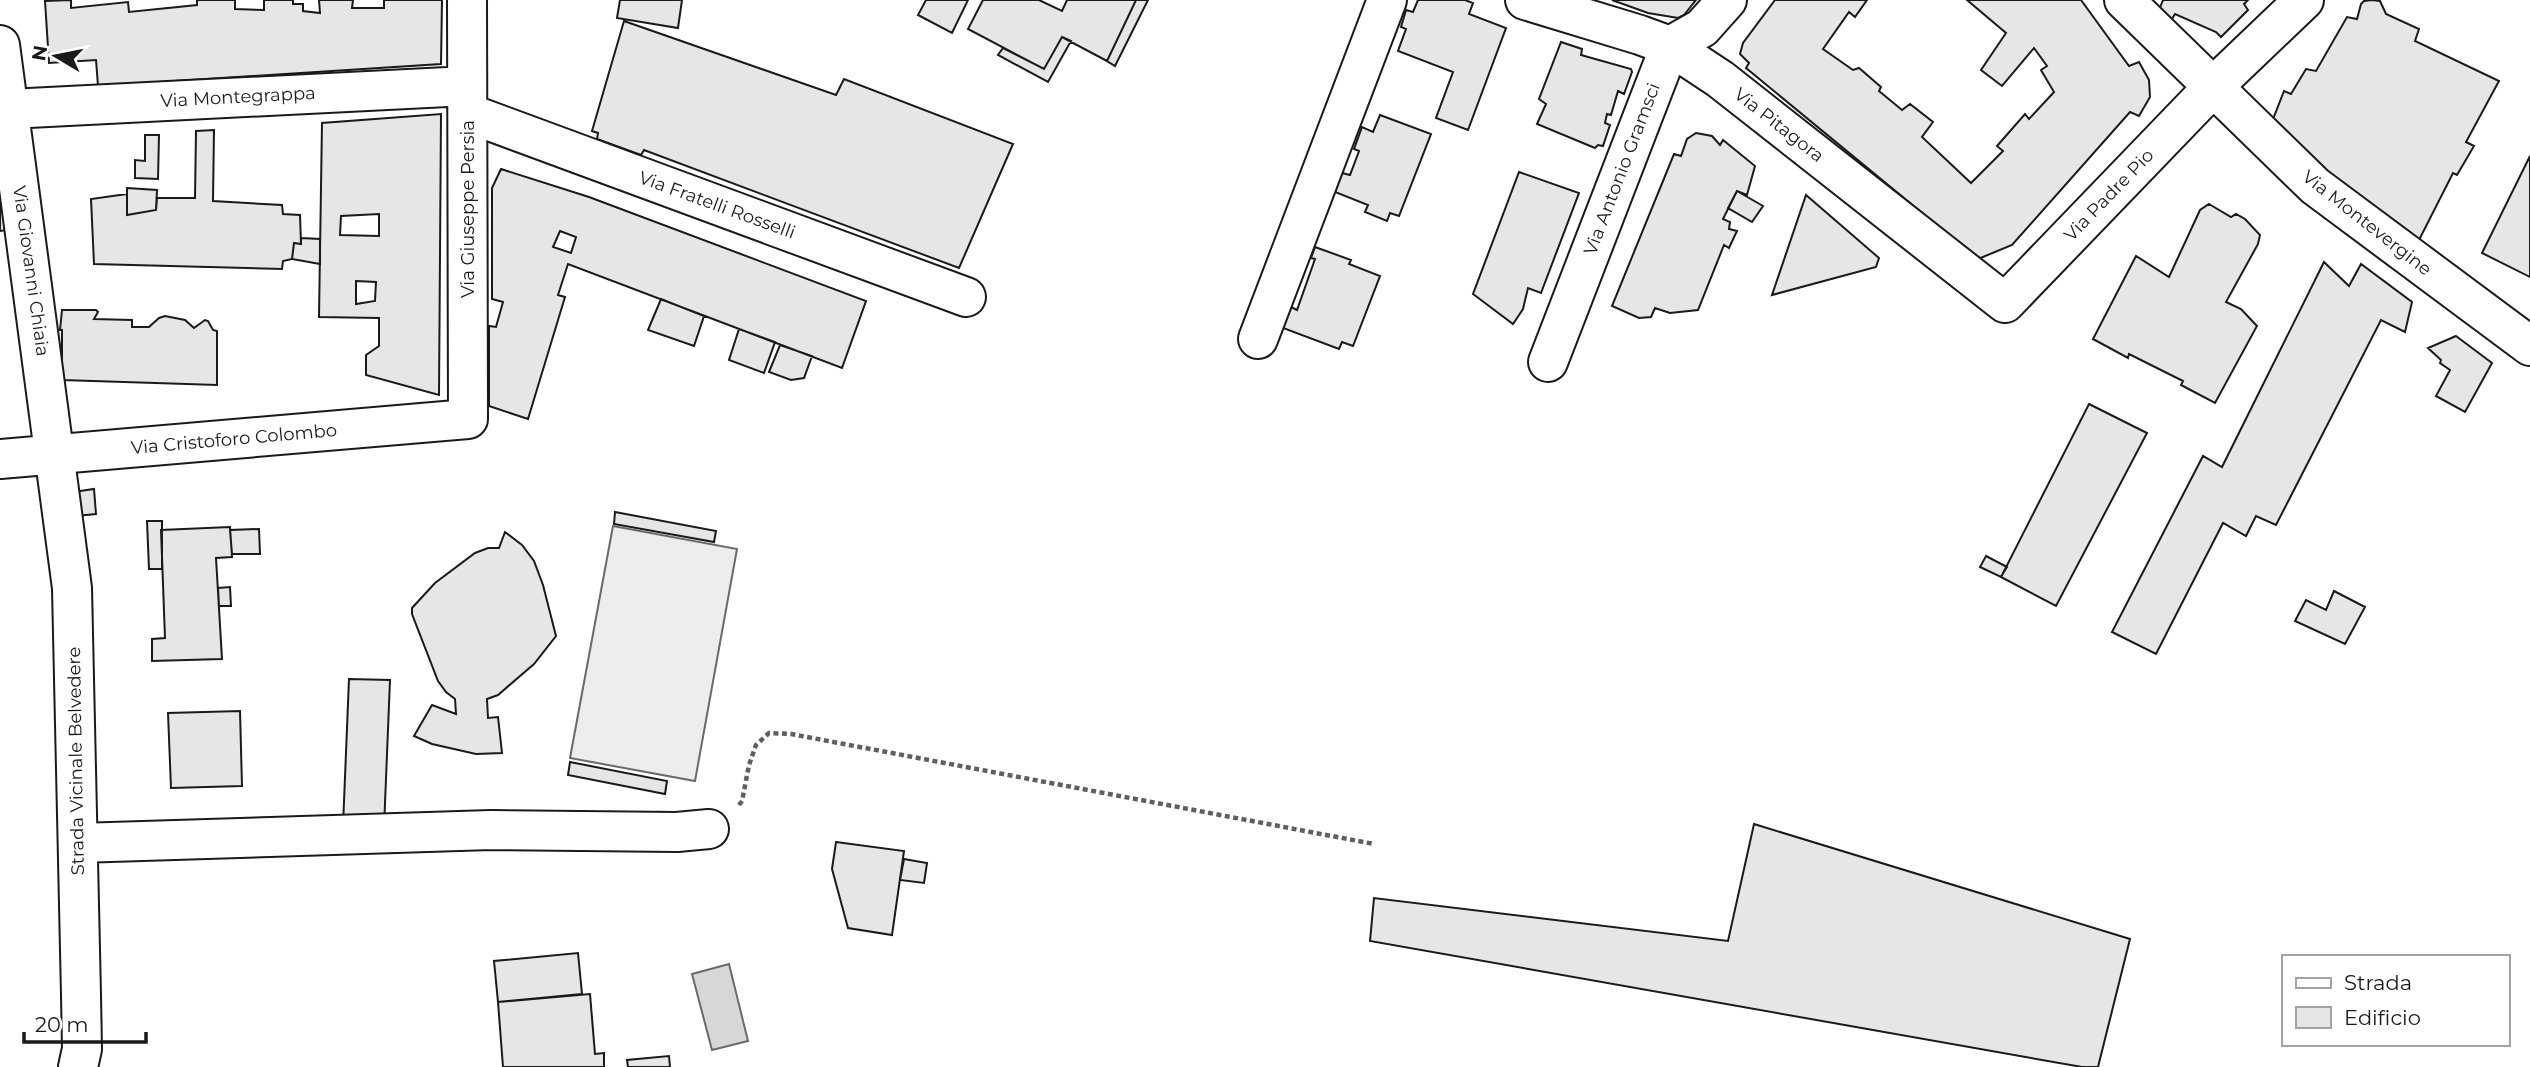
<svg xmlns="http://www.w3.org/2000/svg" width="2530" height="1067" viewBox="0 0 2530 1067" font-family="Montserrat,sans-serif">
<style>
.built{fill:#ededed;stroke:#6a6a6a;stroke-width:2}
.water{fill:#d7d7d7;stroke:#6a6a6a;stroke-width:2}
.building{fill:#e6e6e6;stroke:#1a1a1a;stroke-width:2;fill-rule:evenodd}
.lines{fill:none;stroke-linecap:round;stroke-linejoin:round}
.minor-casing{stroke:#1a1a1a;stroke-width:42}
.path{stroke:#5f5f5f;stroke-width:4.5;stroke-dasharray:5 3.5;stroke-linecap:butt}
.minor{stroke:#fff;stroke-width:38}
.labels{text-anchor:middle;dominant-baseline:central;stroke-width:5;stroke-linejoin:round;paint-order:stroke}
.street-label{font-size:18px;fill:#1a1a1a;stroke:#fff}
</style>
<rect width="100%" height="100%" fill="#fff"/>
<path class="built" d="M613,526L737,549L695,781L570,758Z"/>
<path class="water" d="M729,964L748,1041L712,1050L692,974Z"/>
<path class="building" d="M71,0V8L128,2L129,12L197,5V0H235V9L264,10V0H293V4H303V11L320,13L319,0H353L352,8H384V0H442L441,64L98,86L96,60L49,63L45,1Z
M620,0H682L678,28L617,18Z
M926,0H968L952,33L918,15Z
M983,0H1039L1062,11L1067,0H1136L1107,61L1062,37L1044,69L968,29Z
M1136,0H1148L1115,66L1107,61Z
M1418,0H1465L1473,3L1469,14L1506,28L1468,130L1436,118L1453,72L1398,51L1406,29L1401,27L1406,10L1413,12Z
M1612,0H1696L1684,15L1678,18L1648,13Z
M1775,0H1867L1855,17L1849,12L1823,49L1853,70L1859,68L1881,87L1879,91L1902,110L1910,104L1933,122L1922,137L1971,183L2003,151L1997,146L2025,114L2029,119L2054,92L2041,70L2047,66L2034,48L2002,86L1981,70L2006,33L1967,0H2081L2129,66L2139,62L2149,80L2150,97L2139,116L2130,112L2012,245L1978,259L1746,68L1749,63L1740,54L1743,43Z
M2163,0H2248L2244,4L2248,10L2221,37L2216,32L2175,14L2172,19L2158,13Z
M2372,0L2380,1L2386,14L2419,29L2415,41L2499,81L2466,142L2474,146L2457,175L2453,173L2418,242L2270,127L2284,91L2291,94L2306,69L2316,71L2347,17L2357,19L2361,4L2364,1Z
M624,21L836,95L844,79L1013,144L959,268L644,150L641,155L597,139L598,133L592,131Z
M1062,37L1071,41L1048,82L998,55L1003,48L1044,69Z
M1561,42L1582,49L1581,55L1631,69L1632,72L1624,94L1618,91L1611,115L1607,114L1605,123L1610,125L1603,146L1598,145L1595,148L1537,124L1546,104L1539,99Z
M441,114L439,395L366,375V355L379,346V318L319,317L322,123ZM379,214V236L340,235L341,216ZM356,281L376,282L375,301L356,304Z
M1380,115L1431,134L1399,216L1390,213L1387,221L1365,212L1368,205L1335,192L1342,173L1350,175L1359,151L1354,149L1362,127L1373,132Z
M214,130L213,201L282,205L283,214L300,215L301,244L294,243L292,259L283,261L282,269L94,264L91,199L127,194V215L156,210L157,198H195L196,131Z
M1696,133L1712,136L1720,145L1723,140L1755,166L1747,195L1737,191L1723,219L1730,222L1729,229L1737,231L1729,248L1724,245L1698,310L1670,313L1655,308L1651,317L1639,318L1612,306L1674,154L1681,156L1687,139Z
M145,135H159L158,179L135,178V160L145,161Z
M2530,156V277L2482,253Z
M501,169L589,197L866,301L842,368L568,264L558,295L565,297L528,419L489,406V326L496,327L503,302L492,299V188ZM560,231L576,237L571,253L553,247Z
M1519,172L1579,193L1541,293L1528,288L1523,309L1513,324L1473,294Z
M0,179L7,230L0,231Z
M127,188L157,190L156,210L127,215Z
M1737,191L1763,206L1752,222L1728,208Z
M1806,195L1879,258L1876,267L1772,295Z
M2209,204L2231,217L2236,214L2245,219L2260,235L2258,244L2226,302L2241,309L2257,326L2215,403L2181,385L2183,381L2129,354L2128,358L2093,339L2136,256L2169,277L2200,210Z
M301,238L320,239V264L292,259L294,243L301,244Z
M1315,247L1351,260L1349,264L1380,276L1353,346L1342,342L1339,349L1283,328L1291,307L1297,310L1315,259L1311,258Z
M2324,262L2349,286L2361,264L2412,302L2405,332L2381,320L2276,525L2256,516L2246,536L2223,523L2156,654L2112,632L2203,456L2222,467Z
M661,299L704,316L694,346L648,330Z
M62,310H96L98,312L94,319L132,320V327H149L159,318L165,316L185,320L194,328L205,320L208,321L213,330L217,331V385L62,380V330H60Z
M739,329L775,342L764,373L729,360Z
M2456,336L2492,363L2465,412L2436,396L2450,370L2440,363L2441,360L2428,348Z
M780,345L812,356L804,378L791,380L769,372Z
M2089,404L2147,433L2056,606L2001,577Z
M94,489L96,514L76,516L73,492Z
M615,512L716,531L714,542L614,524Z
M147,521H162V569H149Z
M230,527L232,557L216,558L222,659L152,661V639L165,638L161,530Z
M259,529L260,554H232L230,530Z
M505,532L522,545L534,561L543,585L556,636L534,664L498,695L487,699L488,718L498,717L502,753L476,754L432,744L414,736L432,705L456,714L455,699L446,692L438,681L412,614V608L435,583L475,553L488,548H499Z
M1986,556L2007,567L2001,577L1980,567Z
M230,587L231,606H219L218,588Z
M2334,591L2365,607L2345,644L2295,621L2306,600L2326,610Z
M349,679L390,680L384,828L343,826Z
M240,711L242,786L171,788L168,713Z
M570,762L667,781L665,794L568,775Z
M1754,824L2130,939L2098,1067H2082L1370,941L1374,898L1728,941Z
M836,842L904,851L892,935L848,928L832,869Z
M904,859L927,863L924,883L900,880Z
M578,953L582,994L498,1002L494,961Z
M590,994L595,1054L604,1053V1067H503L498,1002Z
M669,1056L670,1067H628L627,1060Z"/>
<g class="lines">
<defs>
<path id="minor" d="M1525,0L1640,35L1670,46L1720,79L2005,303L2214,86L2304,0
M2124,0L2315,186L2530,346
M0,45L72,588L81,995L82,1049L78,1067
M9,109L467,86
M468,113L966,297
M1258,339L1387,0
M1548,362L1670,46L1702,28L1727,0
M0,459L468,419L467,0
M78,843L491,830L677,832L709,829"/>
</defs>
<use href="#minor" class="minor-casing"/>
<path class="path" d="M739,805L742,801L749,765L756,745L769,733L791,734L1374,844"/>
<use href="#minor" class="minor"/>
</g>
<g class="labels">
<g class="street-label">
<text transform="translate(238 97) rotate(-3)">Via Montegrappa</text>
<text transform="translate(1779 125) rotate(38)">Via Pitagora</text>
<text transform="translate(1622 169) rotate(-69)">Via Antonio Gramsci</text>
<text transform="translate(2109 195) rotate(-46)">Via Padre Pio</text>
<text transform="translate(717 205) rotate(20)">Via Fratelli Rosselli</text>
<text transform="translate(468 209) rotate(-90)">Via Giuseppe Persia</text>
<text transform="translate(2367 223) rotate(38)">Via Montevergine</text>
<text transform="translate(31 271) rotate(82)">Via Giovanni Chiaia</text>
<text transform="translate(234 439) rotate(-5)">Via Cristoforo Colombo</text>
<text transform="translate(76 761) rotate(-91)">Strada Vicinale Belvedere</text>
</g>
</g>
<rect x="2282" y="955" width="228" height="91" fill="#ffffff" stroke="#a3a3a3" stroke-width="2"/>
<rect x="2296" y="978" width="35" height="10" fill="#ffffff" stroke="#a3a3a3" stroke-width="2"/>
<text x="2344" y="990" font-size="21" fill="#1a1a1a">Strada</text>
<rect x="2296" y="1007" width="35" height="21" fill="#e6e6e6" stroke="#a3a3a3" stroke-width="2"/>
<text x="2344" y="1025" font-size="21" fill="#1a1a1a">Edificio</text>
<g transform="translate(56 56) rotate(280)" stroke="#ffffff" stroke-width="5" paint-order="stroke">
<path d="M0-5L12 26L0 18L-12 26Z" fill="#1a1a1a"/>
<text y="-10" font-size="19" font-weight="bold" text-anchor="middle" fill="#1a1a1a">N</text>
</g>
<path d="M24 1032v10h122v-10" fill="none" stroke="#1a1a1a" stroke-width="3.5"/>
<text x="35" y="1032" font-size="21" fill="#1a1a1a" stroke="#ffffff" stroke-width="5" paint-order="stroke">20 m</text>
</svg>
